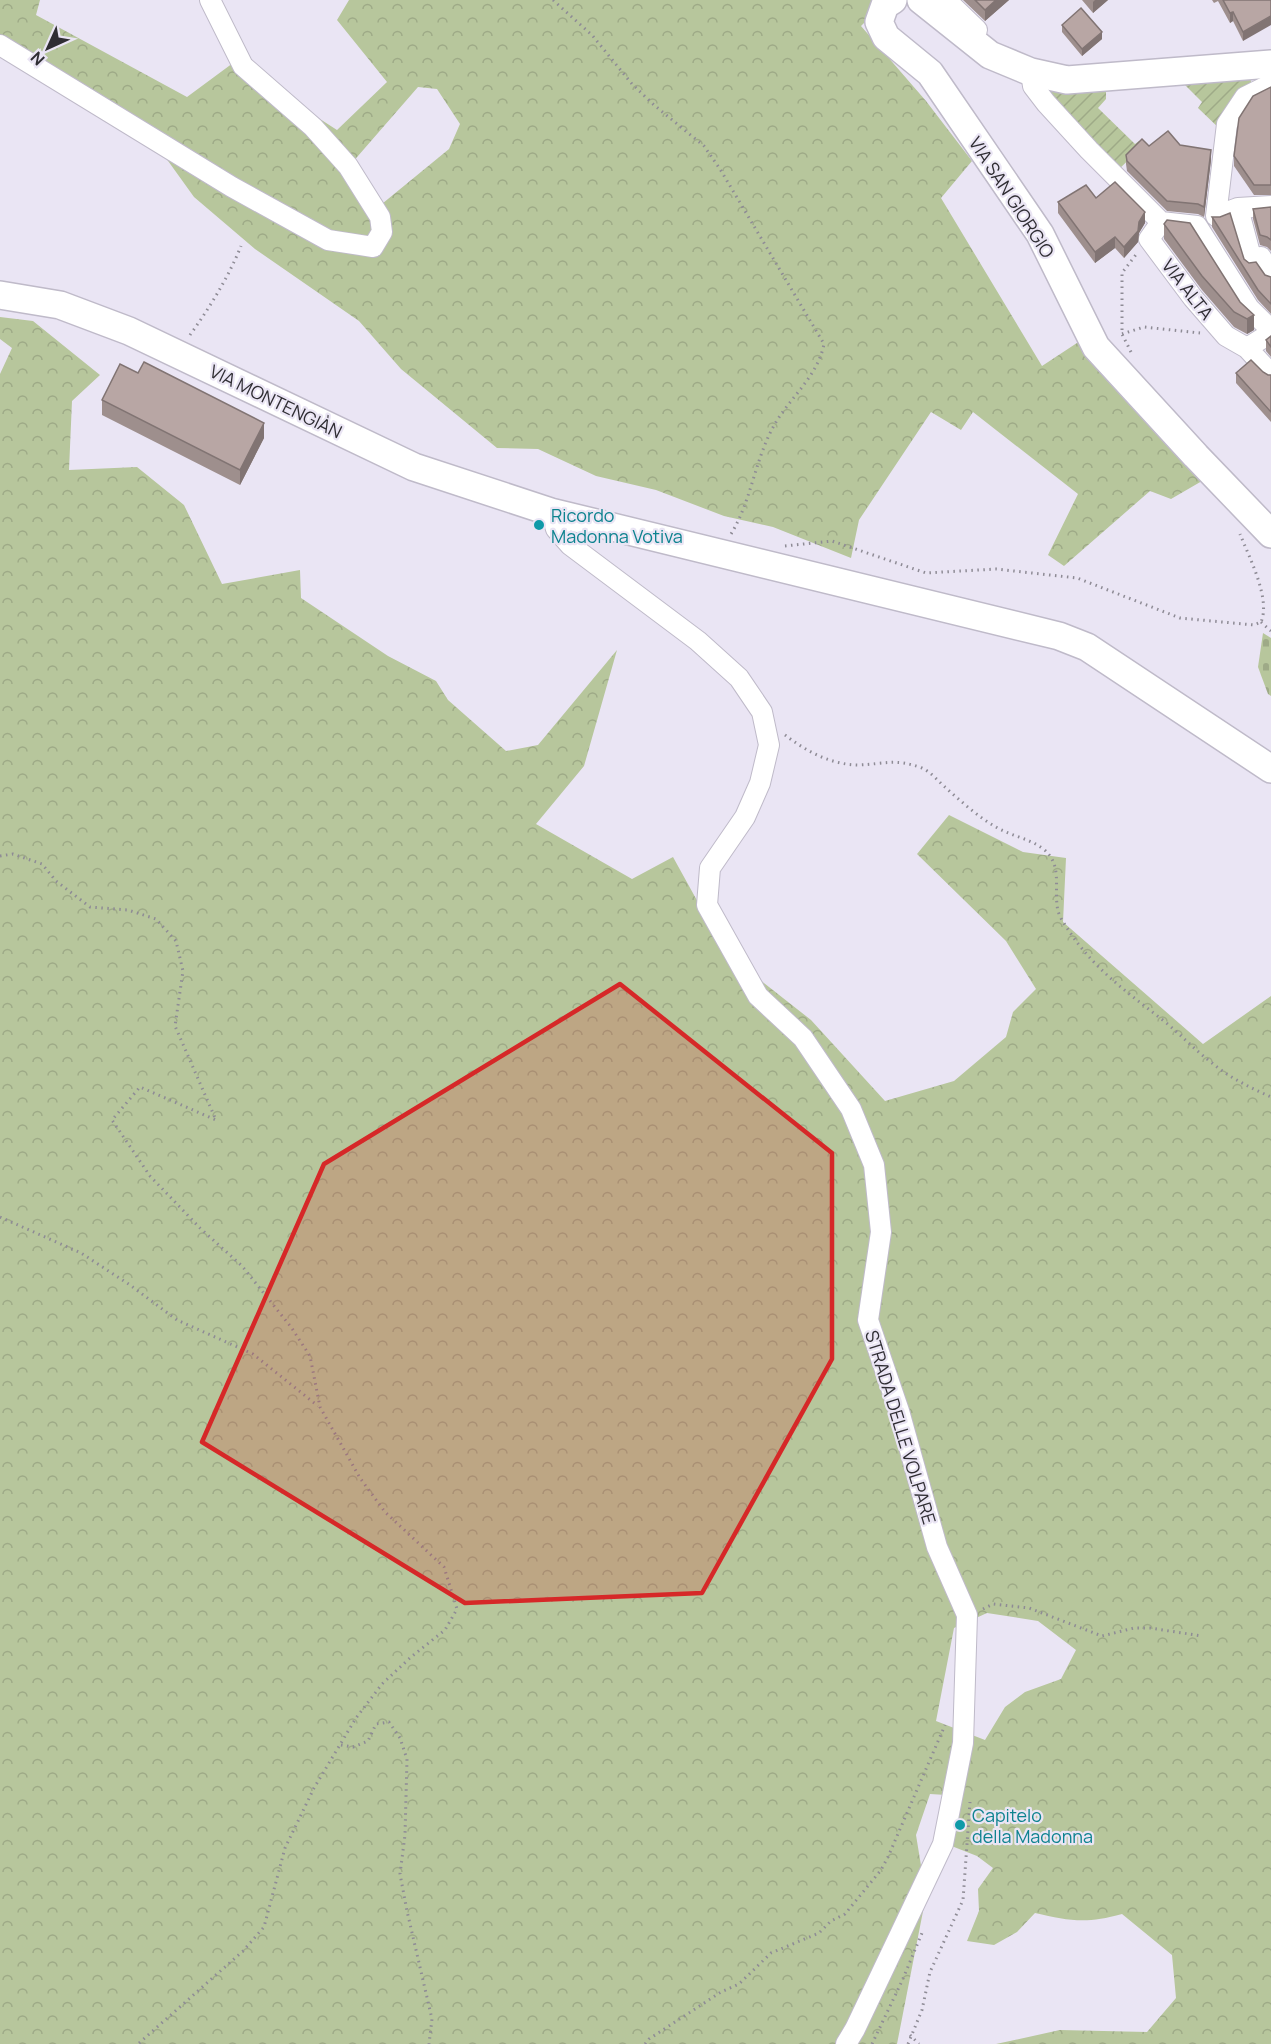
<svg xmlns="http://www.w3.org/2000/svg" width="1271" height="2044" viewBox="0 0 1271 2044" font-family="Manrope,sans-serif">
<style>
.forest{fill:url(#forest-crowns);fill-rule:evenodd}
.cemetery{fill:url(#cemetery-stones)}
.garden{fill:url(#garden-furrows)}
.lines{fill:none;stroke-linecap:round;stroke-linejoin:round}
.street-casing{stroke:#bfbac9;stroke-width:22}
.secondary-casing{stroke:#bfbac9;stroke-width:30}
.path{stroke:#8e8b95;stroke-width:3;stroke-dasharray:1.5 4.5;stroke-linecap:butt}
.street{stroke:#fff;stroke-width:20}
.secondary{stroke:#fff;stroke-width:27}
.wall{fill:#9e8f8d}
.shaded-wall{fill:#817473}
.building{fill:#b8a6a4;stroke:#817473;stroke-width:1.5}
.marked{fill:#d62828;fill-opacity:0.2;stroke:#d62828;stroke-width:4.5;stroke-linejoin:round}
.culture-dot{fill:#0f9aa8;stroke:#eae5f4;stroke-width:2}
.labels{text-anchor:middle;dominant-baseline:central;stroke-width:4.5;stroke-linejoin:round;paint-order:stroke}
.street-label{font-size:18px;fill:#2f2d33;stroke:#eae5f4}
.culture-label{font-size:18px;fill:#0d838f;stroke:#eae5f4;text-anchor:start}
</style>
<defs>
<pattern id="forest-crowns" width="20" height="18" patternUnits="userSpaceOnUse" patternTransform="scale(1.5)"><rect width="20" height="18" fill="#b7c69c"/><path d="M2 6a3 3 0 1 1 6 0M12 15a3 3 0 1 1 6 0" fill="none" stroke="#9eaa87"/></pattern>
<pattern id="cemetery-stones" width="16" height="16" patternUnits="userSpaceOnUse" patternTransform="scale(1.5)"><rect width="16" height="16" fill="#b7c69c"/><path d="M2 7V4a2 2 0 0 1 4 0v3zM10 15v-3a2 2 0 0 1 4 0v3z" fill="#9eaa87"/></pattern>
<pattern id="garden-furrows" width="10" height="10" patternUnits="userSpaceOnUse" patternTransform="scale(1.5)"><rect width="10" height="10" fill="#b7c69c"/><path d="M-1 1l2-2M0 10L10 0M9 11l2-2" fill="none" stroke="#9eaa87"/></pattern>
</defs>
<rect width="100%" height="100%" fill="#eae5f4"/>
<path class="forest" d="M0,0H40L36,15L187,97L233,63L337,130L387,82L337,20L349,0H887L861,26L926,101L972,161L941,198L1042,366L1083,339L1202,481L1171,499L1150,491L1064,566L1048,555L1078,494L973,412L961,430L931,412L859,520L851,558L773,527L724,516L656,490L596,476L538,449L497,448L401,369L359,321L255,249L194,197L153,140L0,44ZM418,87L437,89L460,124L449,149L377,208L351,164Z
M0,317L33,321L100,375L72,401L69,470L137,467L184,505L222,584L300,570L301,598L388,656L436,681L448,700L506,751L538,745L617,650L584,766L536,824L632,879L673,857L726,953L811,1020L885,1101L954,1081L1006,1037L1013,1012L1036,989L1006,941L917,854L949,815L1023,852L1066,858L1063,922L1203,1044L1271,996V2044H996L1060,2030L1147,2032L1176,1998L1172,1955L1122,1914C1087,1924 1069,1921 1035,1913L1017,1932L994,1945L967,1941L979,1911L978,1889L993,1868L977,1856L949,1845L962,1796L930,1794L916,1835L926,1896L897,2044H0V374L12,348L0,339ZM987,1613L1038,1621L1076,1650L1061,1679L1025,1692L1005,1707L985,1740L936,1721L954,1628Z"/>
<path class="cemetery" d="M1263,633L1271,638V696L1268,694L1258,667Z"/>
<path class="garden" d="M1250,76L1252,88L1222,131L1198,108L1202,102L1179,79Z
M1041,83L1106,86V99L1098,108L1135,144L1139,141L1143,146L1117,171Z"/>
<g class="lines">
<defs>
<path id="street" d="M946,0L977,30
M0,45L232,187L328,240L373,247L382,232L380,217L348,166L313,127L243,66L210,0
M1031,72L1033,86L1046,103L1089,150L1161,222L1197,226L1249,308L1271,330
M1238,208L1252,261L1261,257L1271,275
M1227,212L1238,208L1271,206
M1216,216L1227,124L1245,97L1271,84
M1161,222L1149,239L1193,298L1226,336L1247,348L1271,333
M1247,348L1271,374
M551,512L556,529L570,545L698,641L739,678L762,712L769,745L760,783L745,817L710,868L707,905L758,996L803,1038L851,1109L874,1165L881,1232L868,1320L899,1411L937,1547L967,1615L963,1743L943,1844L855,2029L846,2044"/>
<path id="secondary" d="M893,0L885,5L879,22L886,37L930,73L1040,234L1096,347L1196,456L1271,534
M921,0L990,55L1031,72L1067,80L1271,64
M0,295L60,305L129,331L414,467L551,512L1059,636L1087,647L1271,769"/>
</defs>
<use href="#street" class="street-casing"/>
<use href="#secondary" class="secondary-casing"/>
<path class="path" d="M553,0L592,35L632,84L654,105L704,146L720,169L824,344C818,375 792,396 776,422C755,457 752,500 731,534
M1122,334L1144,327L1200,333
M190,335C210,307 228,278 241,246
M1131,352L1122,334V273L1138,252
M785,546L832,541L926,573L996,569L1077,578L1180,618L1254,625L1261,622C1271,599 1249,557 1240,534
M1261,622L1271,631
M785,735C806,751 831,765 859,765C885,764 895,758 922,768C931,772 939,782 946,788C962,802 978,817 996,827C1011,836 1028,838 1042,848C1064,864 1053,889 1058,911C1060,918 1065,925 1069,931C1095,970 1128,993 1164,1021C1181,1035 1195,1050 1212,1063C1230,1078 1251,1088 1271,1097
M0,856L13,854L42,864L56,881L90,907L128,910L156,919L176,941L183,971L175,1026L216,1120L140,1087L112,1120L150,1176L200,1228L242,1266L291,1327L310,1356L320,1407L360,1478L385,1512L444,1567L457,1609L445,1630L411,1657L382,1684L356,1718L314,1788L285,1848L264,1927L243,1951L138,2044
M0,1217L81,1253L130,1285L177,1320L253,1354L318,1406
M983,1609L993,1604L1029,1608L1102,1636L1134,1628H1150L1202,1636
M341,1745L353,1747L368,1741L376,1724L389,1722L400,1738L407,1759L405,1835L400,1874L407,1911L432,2019L429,2044
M910,2035L919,2044
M645,2044L649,2039L721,1992L739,1984L771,1953L819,1933L831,1921L845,1914L881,1870L888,1857L945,1725
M872,2044L902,1981L922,1933
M908,2044L922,2010L930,1972L963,1900L970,1802"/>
<use href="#street" class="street"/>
<use href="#secondary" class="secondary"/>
</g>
<path class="wall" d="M963,0H1009L985,21Z
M1082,0H1108L1093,13Z
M1212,0H1271L1243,41L1233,21L1230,23L1218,1L1214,3Z
M1062,25L1102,39L1082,56L1062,32Z
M1271,87V195H1254L1234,166V156Z
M1180,145L1211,160L1204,217L1198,214L1167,211L1127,171L1126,164V155L1149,146Z
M1096,198L1145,223L1139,233L1138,242L1124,258L1115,248L1095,263L1058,213V202Z
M1271,207V251L1267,247L1260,245L1253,219V209Z
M1212,217L1244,259L1265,275L1271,277V314L1258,300L1212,227Z
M1164,224L1240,302L1254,330L1247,334L1234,327L1202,290L1164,239Z
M1271,336V357L1266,351V340Z
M1263,372L1268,375H1271V422L1236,383V373Z
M102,400L264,438L240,485L102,415Z"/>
<path class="shaded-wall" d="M996,0H1009L985,21V10Z
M1095,0H1108L1093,13V2Z
M1233,12V21L1230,23V13Z
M1271,16V25L1243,41V32Z
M1102,32V39L1082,56V49Z
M1211,150V160L1204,217V207Z
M1145,212V223L1139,233L1138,242L1124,258V247Z
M1115,237V248L1095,263V252Z
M1254,315V330L1247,334V319Z
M264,423V438L240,485V470Z"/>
<path class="building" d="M975,0H996L985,10Z
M1223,0H1271V16L1243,32L1233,12L1230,13Z
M1081,8L1102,32L1082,49L1062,25Z
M1271,87V185H1254L1234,156L1239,118L1253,96Z
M1168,131L1180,145L1211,150L1204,207L1198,204L1167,201L1127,161L1126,155L1142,139L1149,146Z
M1115,182L1145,212L1139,222L1138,231L1124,247L1115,237L1095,252L1058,202L1086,185L1096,198Z
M1271,207V240L1267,237L1260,235L1253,209Z
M1230,213L1244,259L1249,263L1256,262L1265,275L1271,277V304L1258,290L1212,217H1220Z
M1167,220L1190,223L1240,302L1254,315L1247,319L1234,312L1202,276L1164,224Z
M1271,336V347L1266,340Z
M1251,360L1263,372L1268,375H1271V412L1236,373Z
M144,362L264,423L240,470L102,400L120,364L138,373Z"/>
<path class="marked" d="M620,984L832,1153V1359L702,1593L465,1603L202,1442L324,1164Z"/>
<g class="culture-dot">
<circle cx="539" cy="525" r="6"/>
<circle cx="960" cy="1825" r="6"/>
</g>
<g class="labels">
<g class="street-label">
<text transform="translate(1012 197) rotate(57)">VIA SAN GIORGIO</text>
<text transform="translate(1188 289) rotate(52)">VIA ALTA</text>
<text transform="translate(276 401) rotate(26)">VIA MONTENGIÀN</text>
<text transform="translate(901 1427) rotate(73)">STRADA DELLE VOLPARE</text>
</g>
<g class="culture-label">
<text x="551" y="515">Ricordo<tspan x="551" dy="21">Madonna Votiva</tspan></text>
<text x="972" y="1815">Capitelo<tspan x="972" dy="21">della Madonna</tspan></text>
</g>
</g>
<g transform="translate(48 48) rotate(225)" stroke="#eae5f4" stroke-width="4.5" paint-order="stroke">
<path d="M0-4.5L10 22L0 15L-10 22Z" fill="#2f2d33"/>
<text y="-9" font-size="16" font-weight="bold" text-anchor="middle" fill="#2f2d33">N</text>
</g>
</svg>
